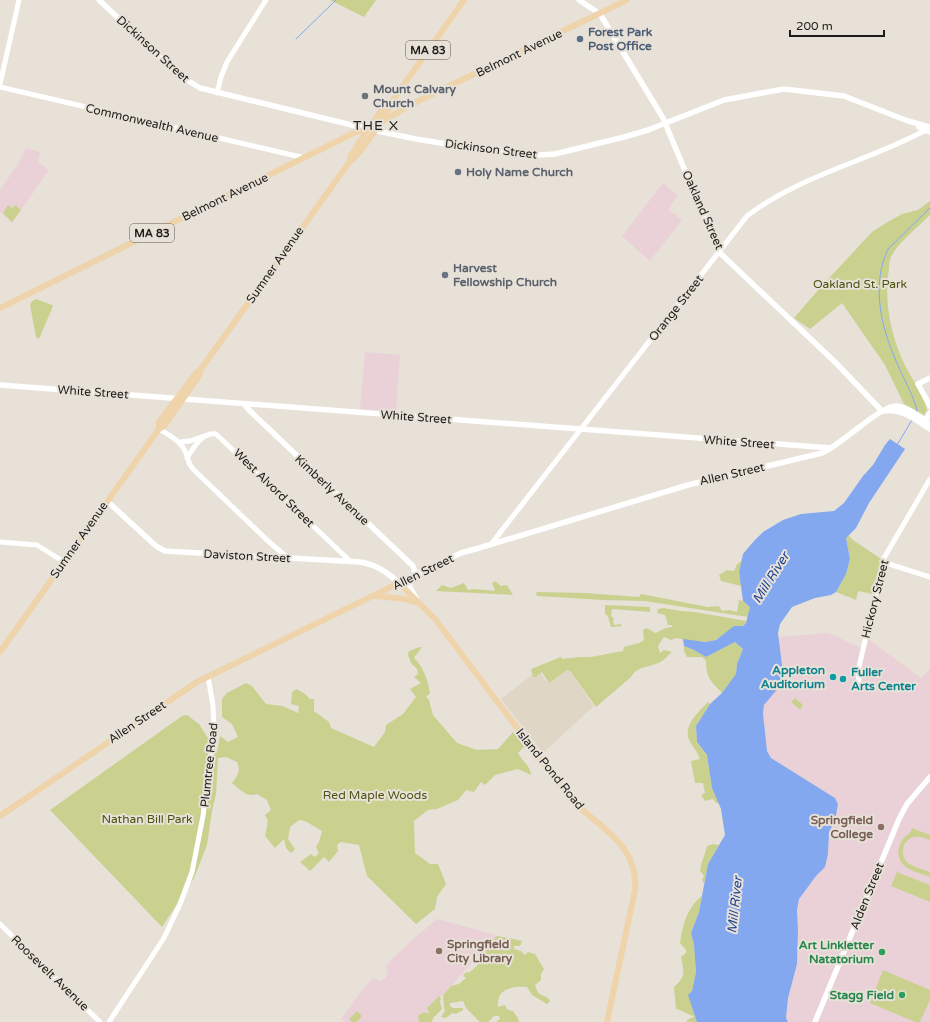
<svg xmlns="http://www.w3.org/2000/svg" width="930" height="1022" viewBox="0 0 930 1022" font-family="'Varela Round',sans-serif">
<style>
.built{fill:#e0d6c6}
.education{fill:#ead1d8}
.green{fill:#cad18f}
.water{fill:#83a8ef}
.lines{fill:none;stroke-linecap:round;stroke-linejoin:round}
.stream{stroke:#83a8ef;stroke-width:1}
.tertiary{stroke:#fff;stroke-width:5}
.secondary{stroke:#fff;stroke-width:5.5}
.primary{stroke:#efd3aa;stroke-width:6}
.service-dot{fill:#5c6f8a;stroke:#e7e1d8;stroke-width:1.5}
.worship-dot{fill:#6b7280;stroke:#e7e1d8;stroke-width:1.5}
.culture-dot{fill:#0f9aa8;stroke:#e7e1d8;stroke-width:1.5}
.education-dot{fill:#8d6e63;stroke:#e7e1d8;stroke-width:1.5}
.leisure-dot{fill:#2e9e5b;stroke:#e7e1d8;stroke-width:1.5}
.labels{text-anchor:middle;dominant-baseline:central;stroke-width:4;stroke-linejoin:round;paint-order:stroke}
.shield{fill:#e7e1d8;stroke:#5b5852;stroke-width:1}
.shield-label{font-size:11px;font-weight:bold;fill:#1f1d19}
.service-label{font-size:12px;font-weight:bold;fill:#4e5e75;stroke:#e7e1d8;text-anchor:start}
.street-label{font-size:12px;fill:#1f1d19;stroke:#e7e1d8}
.worship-label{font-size:12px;font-weight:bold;fill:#5b616d;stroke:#e7e1d8;text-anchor:start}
.park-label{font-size:12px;fill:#4e5210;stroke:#e7e1d8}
.culture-label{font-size:12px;font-weight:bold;fill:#0d838f;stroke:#e7e1d8;text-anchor:end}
.education-label{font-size:12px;font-weight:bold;fill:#785e54;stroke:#e7e1d8;text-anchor:end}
.leisure-label{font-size:12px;font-weight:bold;fill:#27864d;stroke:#e7e1d8;text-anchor:end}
.water-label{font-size:13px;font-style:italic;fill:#1c4294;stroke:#e7e1d8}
.quarter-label{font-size:14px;letter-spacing:1px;fill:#1f1d19;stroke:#e7e1d8}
</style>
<rect width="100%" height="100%" fill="#e7e1d8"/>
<path class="built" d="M568,669L594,706L543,753L501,699L538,670L547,682Z"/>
<path class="education" d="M26,148L40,152L38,162L49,170L12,223L0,212V190L18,164Z
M663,183L678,196L668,209L682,220L650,261L622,236Z
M365,352L400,355L396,412L360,409Z
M828,633L866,650L868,639L921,678L930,669V1022H788L786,1018L788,998L797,964L798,931L797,910L799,899L807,888L816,876L825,867L828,854L829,832L835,821V798L771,758L767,752L763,713L764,705L771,696L782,665L778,637Z
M437,919L493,934L496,936L418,1022H345L341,1019L360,993L373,978L380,981L386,978L388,972L385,966L410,942Z"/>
<path class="green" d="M330,0H376L364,17Z
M930,201V215C920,225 896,245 891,257C889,261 889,266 889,269C884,299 890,331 902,359C909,376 923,392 927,410L924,415L904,404L885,365L842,303L810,329L794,318L819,289L872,232L886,223L902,214L918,210Z
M8,205L12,208L15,205L21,210L12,222L3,213Z
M36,299L52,305L53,306L39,339L36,337L30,305L32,301Z
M848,535L853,540L881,559L872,594L858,591L856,600L836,592L846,574L850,559L846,538Z
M742,561L739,572L741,586L721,581L719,575L727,570L734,571L737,564Z
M495,581L501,586L507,585L513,595L436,591L442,585L451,588L464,583L468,590L474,589L495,591L492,583Z
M536,592L586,593L639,597L641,594L708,607L719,606L722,611L730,610L737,612L739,600L743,601L750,607L748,617L645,601L602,600L537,596Z
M605,605L650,607V612L612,609L611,616L614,619L613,621L614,625L621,624L622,626L611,627L608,616L605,614Z
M664,608L681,611L694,612L747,621L743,626C730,627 727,633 717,639C706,645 688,640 676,638L671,640L664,637L658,646L660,653L664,650L672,652C668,655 665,659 662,661C651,668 637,665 631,677L596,707L570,671L567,670L549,683L542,672L536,677H533L531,669L561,657L562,659L579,657H591L623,651L624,647L639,643L644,640L643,630L647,628L655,633C661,631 666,627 672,627V625H668L665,615L657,613L658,609Z
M735,642L743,649L737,664L736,677L722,693C711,681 706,678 706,661L702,657H687L684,651V646L694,650L706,657Z
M420,647H422L414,658C423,666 428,680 430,693L426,697L429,700L433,715L457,743L477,750L498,749L513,732L526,745L518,753C522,761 530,765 531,775L518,769L495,775L485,785L481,782L474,792L466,790L458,800L437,809L428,810L414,821L415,853L430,864H438L446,884L437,897L435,909L416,924L367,876L359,845L341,842L337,845L338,851L329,862L324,857L310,871L300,862L311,854L315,857L319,853L316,847L319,842L322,831L305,821L299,820L290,827L288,839L295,849L291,853L286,848L284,839L275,848L265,836L268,821L265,815L271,810L267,800L257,794C246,798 240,789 232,783C238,775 241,771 237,762L226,757L218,758L216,794L212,811L207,845L194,878L162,927L50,810L182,716L187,715L199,724L217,752L220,736L228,742L238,737L232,724L222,717V699L227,693L246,683L252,686L266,704L282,706L298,713L299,706L291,704L292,692L297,689L305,694L310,699H314V711L329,722L331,728L374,747L385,732L386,725L403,714L416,697L410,689L421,683L414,677L418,674L417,669L411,663L408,655L409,651Z
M795,698L803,705L800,710L791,702Z
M708,702L710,704L696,726L697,742L707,755L712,788L719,803H716L713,799L705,801L701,795L705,793L703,783H695L691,761L700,759C698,752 692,746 689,740C683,726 699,711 708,702Z
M912,828L930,835V840C925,838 920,836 915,837C903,839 899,853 907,862C912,867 923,869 930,872V877C922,874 913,872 906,867C893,858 898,839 910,833Z
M713,844L719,845L708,864L704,884L702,880L704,876L700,871C701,862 705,855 707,846Z
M897,872L930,885V902L891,886Z
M702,896L699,912L691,933L694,945L696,972L692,991L697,1022H687V1020L695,1016C687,1015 683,1010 676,1009L674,987C686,977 684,971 681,957L686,953V950L680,943C683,925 687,907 702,896Z
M497,936L509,938L522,941L520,946H514V949L521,951L525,955L528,952L535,954L544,969L541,974V980L535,985L538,993L548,998L550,1001L547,1004L532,995L527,987C512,986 496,989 498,1007L505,1005L508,1010L513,1011L518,1018L519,1022H496L500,1019L499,1016H494L488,1022H480L466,1008L463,1001L450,1003V1006L453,1008H463V1010L456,1014L452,1013L446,1018L441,1017L445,1011L444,1008L443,995L451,986L459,984L466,978L463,976L466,972L468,973C482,966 485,946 497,936Z
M883,970L930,990V1000L920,1022H915L870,1003Z
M439,996L441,999L440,1002L442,1009L433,1018L432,1022H419L418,1016C421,1012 424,1012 429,1013L427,1008Z
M357,1011L362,1016L357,1022H352L349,1019Z"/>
<path class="water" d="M890,439L905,449L869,503L856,528L846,538L850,559L846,574L836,592L831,595L815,598L792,607L780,624L778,633L782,665L781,680L780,686L764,705L763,713L767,751L771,758L835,798L838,804L835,821L829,832L828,854L825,867L816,876L799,899L797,910L798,931L797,964L788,998L786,1018L788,1022H697L688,995L692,991L696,972L694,945L691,933L699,912L708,864L725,835L721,809L712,788L707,755L697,742L696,726L710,704L722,693L736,674L737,664L743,649L735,642L706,657L694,650L684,646L683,639L705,642L716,640L734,626H743L746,623L750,607L743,601L739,572L743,554L754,541L763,532L783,520L801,514L834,511L844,503L863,476L873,465L885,445Z"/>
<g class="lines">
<path class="stream" d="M296,39L336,0
M916,412L917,410C912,391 901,375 894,356C880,323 872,283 888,249L930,208
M897,445L912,420"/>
<path class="tertiary" d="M0,84L19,0
M0,87L305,158
M217,93L221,77L227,62L266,0
M159,429C169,435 181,441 186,453C189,461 187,463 194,470L267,540L289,559
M179,442L190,441L204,436
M187,458C193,448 203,431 216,434L350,561
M0,542L37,545L64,562
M492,543L747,216C799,176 865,162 922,132L929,130
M883,562L930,577
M859,681L858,671L884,558L930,479
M0,924L100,1022
M109,1022L164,938L180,904L192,872L203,816L214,732L213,705L208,677"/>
<path class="secondary" d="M99,0L179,75L200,88L368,129L416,139L483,150L539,155L555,154L624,137L648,130L724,100L784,89L844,96L908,121L930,127
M579,0L600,14L663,118L719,252L835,362L882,411
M919,127L930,132
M930,378L918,384L930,406
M0,385L831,448
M245,405L249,410L413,566L415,573L409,586L416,598
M884,411C902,408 916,420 930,429
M924,423L930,413
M107,501L156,546L165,551L360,562C377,565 387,572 399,583L461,553L479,548L688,485L822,453C840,446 882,404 897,406C909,408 920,417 930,424
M815,1022L899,819L907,804L930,777"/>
<path class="primary" d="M394,103C399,103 403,107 409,106
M380,123L410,105L627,0
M350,161C358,159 384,117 390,107L393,100L464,0
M0,308L356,132L368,129
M159,429V422L196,373L201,369
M376,596L405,599L420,604
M0,652L159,429L164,426L199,376L201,369L350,161V157L368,129L386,104L391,103
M0,816L197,682L399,583L435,619L570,798C597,827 639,843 635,890L607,1022"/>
</g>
<circle class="service-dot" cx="580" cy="39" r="4"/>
<g class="worship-dot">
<circle cx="365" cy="96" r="4"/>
<circle cx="458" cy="172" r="4"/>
<circle cx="445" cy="275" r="4"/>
</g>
<g class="culture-dot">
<circle cx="833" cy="677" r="4"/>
<circle cx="843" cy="679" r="4"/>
</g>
<g class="education-dot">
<circle cx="881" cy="827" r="4"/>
<circle cx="439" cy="951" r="4"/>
</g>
<g class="leisure-dot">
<circle cx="882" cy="952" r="4"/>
<circle cx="902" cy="995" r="4"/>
</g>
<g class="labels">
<g class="shield">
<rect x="406" y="41" width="44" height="18" rx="3"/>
<rect x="130" y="224" width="44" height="18" rx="3"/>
</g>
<g class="shield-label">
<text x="428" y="50">MA 83</text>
<text x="152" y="233">MA 83</text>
</g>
<g class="service-label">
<text x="588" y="32">Forest Park<tspan x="588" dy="14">Post Office</tspan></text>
</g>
<g class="street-label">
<text transform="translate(153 49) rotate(42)">Dickinson Street</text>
<text transform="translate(519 53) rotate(-26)">Belmont Avenue</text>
<text transform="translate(152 123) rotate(13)">Commonwealth Avenue</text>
<text transform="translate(491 149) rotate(7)">Dickinson Street</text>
<text transform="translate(225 197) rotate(-26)">Belmont Avenue</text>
<text transform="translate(703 210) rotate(66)">Oakland Street</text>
<text transform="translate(275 265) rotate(-55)">Sumner Avenue</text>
<text transform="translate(676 308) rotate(-52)">Orange Street</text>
<text transform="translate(93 392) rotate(4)">White Street</text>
<text transform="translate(416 417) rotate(4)">White Street</text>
<text transform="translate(739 442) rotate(4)">White Street</text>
<text transform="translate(732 474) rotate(-13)">Allen Street</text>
<text transform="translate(274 488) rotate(44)">West Alvord Street</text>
<text transform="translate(332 490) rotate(43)">Kimberly Avenue</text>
<text transform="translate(79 540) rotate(-55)">Sumner Avenue</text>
<text transform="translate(247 556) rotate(3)">Daviston Street</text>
<text transform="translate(423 572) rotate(-26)">Allen Street</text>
<text transform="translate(875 599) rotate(-76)">Hickory Street</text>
<text transform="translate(137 722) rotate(-34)">Allen Street</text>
<text transform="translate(209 765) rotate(-84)">Plumtree Road</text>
<text transform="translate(550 769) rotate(51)">Island Pond Road</text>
<text transform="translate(867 896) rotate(-68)">Alden Street</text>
<text transform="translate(50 973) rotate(44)">Roosevelt Avenue</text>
</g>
<g class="worship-label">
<text x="373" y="89">Mount Calvary<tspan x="373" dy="14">Church</tspan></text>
<text x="466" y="172">Holy Name Church</text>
<text x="453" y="268">Harvest<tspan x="453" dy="14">Fellowship Church</tspan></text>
</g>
<g class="park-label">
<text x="860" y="284">Oakland St. Park</text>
<text x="375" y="795">Red Maple Woods</text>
<text x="147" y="819">Nathan Bill Park</text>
</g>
<g class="culture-label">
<text x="825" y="670">Appleton<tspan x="825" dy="14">Auditorium</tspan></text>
<text x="851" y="672" text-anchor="start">Fuller<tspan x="851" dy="14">Arts Center</tspan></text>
</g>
<g class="education-label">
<text x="873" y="820">Springfield<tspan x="873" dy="14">College</tspan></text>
<text x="447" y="944" text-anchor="start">Springfield<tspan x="447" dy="14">City Library</tspan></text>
</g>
<g class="leisure-label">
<text x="874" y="945">Art Linkletter<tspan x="874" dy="14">Natatorium</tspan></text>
<text x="894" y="995">Stagg Field</text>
</g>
<g class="water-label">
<text transform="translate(771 578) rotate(-58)">Mill River</text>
<text transform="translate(735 905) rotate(-84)">Mill River</text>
</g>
<g class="quarter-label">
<text x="376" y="125">THE X</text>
</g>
</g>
<path d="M790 30v6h94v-6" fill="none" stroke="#1f1d19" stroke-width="2"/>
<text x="796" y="30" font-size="12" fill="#1f1d19" stroke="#e7e1d8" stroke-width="3" paint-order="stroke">200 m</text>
</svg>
